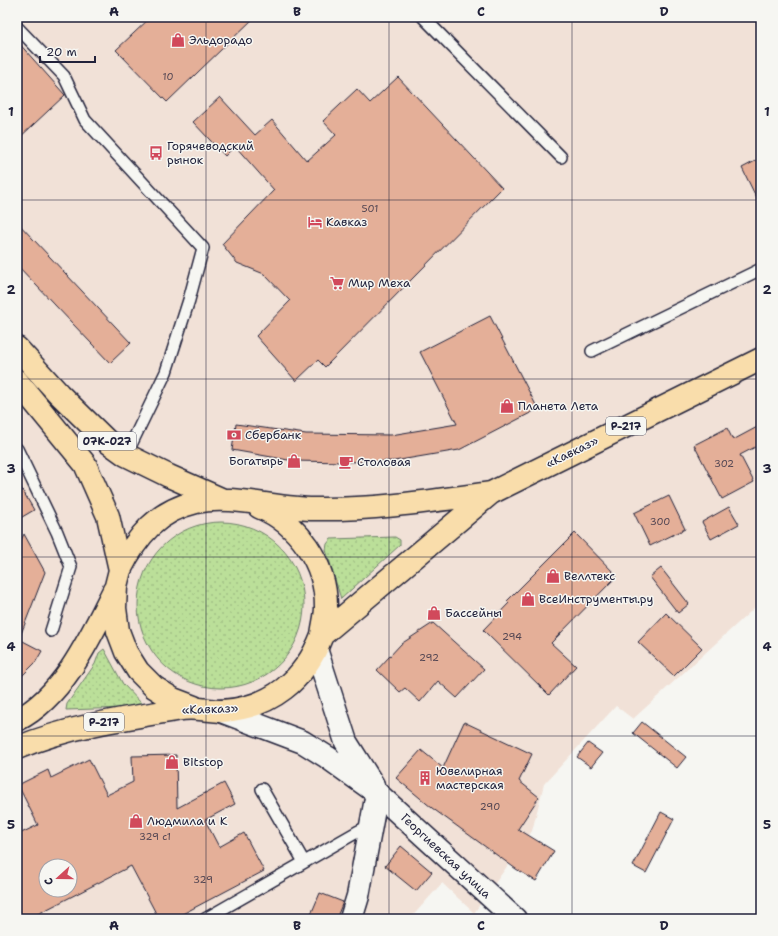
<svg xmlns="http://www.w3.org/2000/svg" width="778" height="936" viewBox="0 0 778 936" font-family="'Shantell Sans',sans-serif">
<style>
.built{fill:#f1e1d7;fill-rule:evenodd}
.grass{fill:url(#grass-dots);stroke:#6e806a}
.building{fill:#e4af98;stroke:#22223b;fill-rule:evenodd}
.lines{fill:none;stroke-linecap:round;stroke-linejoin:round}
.lane-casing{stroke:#22223b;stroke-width:14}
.street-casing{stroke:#22223b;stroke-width:25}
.secondary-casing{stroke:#22223b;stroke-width:25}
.primary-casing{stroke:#22223b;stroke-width:25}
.lane{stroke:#f6f6f2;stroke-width:11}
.street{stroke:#f6f6f2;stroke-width:22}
.secondary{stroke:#f6f6f2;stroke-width:22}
.primary{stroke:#f9ddab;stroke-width:22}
.grid{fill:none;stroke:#22223b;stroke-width:1;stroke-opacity:0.55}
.labels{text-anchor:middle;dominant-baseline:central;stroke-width:3;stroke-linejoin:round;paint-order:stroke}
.number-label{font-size:10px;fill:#524552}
.shield{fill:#f6f6f2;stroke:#626272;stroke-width:1}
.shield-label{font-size:11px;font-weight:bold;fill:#22223b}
.poi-label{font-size:12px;fill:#22223b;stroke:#f6f6f2;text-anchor:start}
.street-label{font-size:12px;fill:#22223b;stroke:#f6f6f2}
.neatline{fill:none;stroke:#22223b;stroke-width:1.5}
.grid-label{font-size:13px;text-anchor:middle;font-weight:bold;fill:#22223b}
</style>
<defs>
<pattern id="grass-dots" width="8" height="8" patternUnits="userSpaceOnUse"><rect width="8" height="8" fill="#bbdf99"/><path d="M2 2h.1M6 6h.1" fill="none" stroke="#a0bf85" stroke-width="1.8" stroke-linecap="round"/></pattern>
</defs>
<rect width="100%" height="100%" fill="#f6f6f2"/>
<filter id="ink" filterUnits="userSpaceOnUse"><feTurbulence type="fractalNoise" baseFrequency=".025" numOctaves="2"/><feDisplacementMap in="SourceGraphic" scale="8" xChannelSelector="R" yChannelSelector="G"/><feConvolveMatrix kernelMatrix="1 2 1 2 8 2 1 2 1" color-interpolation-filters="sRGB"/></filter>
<g filter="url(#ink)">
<path class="built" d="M17,17H761V602L633,719L616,706L544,784L532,831L474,913L442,883L410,919H17ZM46,866H70V890H46Z"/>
<path class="grass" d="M138 605a83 83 0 1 1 166 0a83 83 0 1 1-166 0Z
M395,537L400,540V545L341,599L326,550L327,544L331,539Z
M104,649L123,684L143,705L124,708L66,710L67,704L95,664L99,653Z"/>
<path class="building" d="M151,17H255L167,102L116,50Z
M17,41L65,95L17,140Z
M398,77L502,188L325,367L318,360L296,381L256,336L290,301L264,274L237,263L222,244L274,190L235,146L225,156L193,122L220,97L255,135L272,120L307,161L336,135L323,121L357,89L370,103Z
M761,158V207L742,168Z
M17,222L131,343L110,363L17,265Z
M490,316L538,409L459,450L394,461L346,462L294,461L232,450L236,424L306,434L391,435L457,424L420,352Z
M761,425V444L740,455L754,482L722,499L694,445L727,428L733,440Z
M17,481L34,510L17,520Z
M669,496L685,529L650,546L634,513Z
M729,507L739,524L711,539L702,522Z
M575,533L617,576L551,643L576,666L549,695L483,630L509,603L507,601Z
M24,534L45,572L19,639L42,651L35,663L17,681V548Z
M661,568L689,604L678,613L650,577Z
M666,613L702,648L674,676L638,642Z
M433,623L484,669L457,698L438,681L420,702L405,688L400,692L377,670L401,644Z
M464,722L532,754L519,781L539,797L518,829L554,851L536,881L516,869L432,808L396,778L421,750L443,768Z
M642,722L686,757L677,768L633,733Z
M588,743L602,753L591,767L577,757Z
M176,755L177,808L224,783L235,804L205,820L219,847L244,833L264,871L173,919H159L131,866L28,919H17V835L38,825L18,785L48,770L51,778L89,759L107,795L133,782L132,756ZM46,866H70V890H46Z
M661,812L674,819L646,873L633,866Z
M401,846L432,872L416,891L385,866Z
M320,893L343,902L336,919H309Z"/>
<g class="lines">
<defs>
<path id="lane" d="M423,17L561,157
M17,27L64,76L85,120L203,248L189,300L166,372L126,455
M592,351L761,269
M17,449L57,532L71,567L51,631
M262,789L304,862
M205,919L357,832L371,825"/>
<path id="street" d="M351,919L358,896L377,793"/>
<path id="secondary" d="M316,649L346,742L373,785
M221,711L303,742L327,757L377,793L515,919"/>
<path id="primary" d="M17,348L59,394L108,442L126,455L169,476L221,499
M17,381L85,464L108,516L120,570L116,586L115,608L118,631L126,652L138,671L154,687L173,699L194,707
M259,507C298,523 326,563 326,607C326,616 323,626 322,635
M120,570C137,536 157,511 196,502C231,494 277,509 314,509C373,510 432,501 491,493
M17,720C64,696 91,636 114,590
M17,748C70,726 126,718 183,709C196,707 208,711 222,711C271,708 305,680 322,635L491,493L761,359"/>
</defs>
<use href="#lane" class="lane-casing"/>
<use href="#street" class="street-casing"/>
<use href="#secondary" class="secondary-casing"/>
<use href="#primary" class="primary-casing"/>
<use href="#lane" class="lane"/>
<use href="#street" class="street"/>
<use href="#secondary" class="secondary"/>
<use href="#primary" class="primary"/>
</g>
</g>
<path class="grid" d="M206,17V919M389,17V919M572,17V919M17,200H761M17,379H761M17,557H761M17,736H761"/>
<defs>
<symbol id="shop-bare" viewBox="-9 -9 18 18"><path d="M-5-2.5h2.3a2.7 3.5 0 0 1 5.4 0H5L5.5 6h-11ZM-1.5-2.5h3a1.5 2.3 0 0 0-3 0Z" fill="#d1495b" stroke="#f6f6f2" stroke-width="2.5" paint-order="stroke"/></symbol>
<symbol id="bus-bare" viewBox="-9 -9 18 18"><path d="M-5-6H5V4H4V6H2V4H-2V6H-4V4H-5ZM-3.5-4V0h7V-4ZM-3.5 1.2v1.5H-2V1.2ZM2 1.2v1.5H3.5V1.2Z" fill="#d1495b" stroke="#f6f6f2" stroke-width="2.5" paint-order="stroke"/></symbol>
<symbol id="hotel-bare" viewBox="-9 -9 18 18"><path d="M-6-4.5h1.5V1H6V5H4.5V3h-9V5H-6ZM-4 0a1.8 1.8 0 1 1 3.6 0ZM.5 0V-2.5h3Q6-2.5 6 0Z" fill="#d1495b" stroke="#f6f6f2" stroke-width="2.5" paint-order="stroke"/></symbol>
<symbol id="supermarket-bare" viewBox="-9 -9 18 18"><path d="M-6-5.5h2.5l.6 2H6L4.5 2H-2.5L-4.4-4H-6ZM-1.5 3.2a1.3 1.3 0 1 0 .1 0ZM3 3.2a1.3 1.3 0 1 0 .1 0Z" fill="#d1495b" stroke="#f6f6f2" stroke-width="2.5" paint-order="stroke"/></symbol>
<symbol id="bank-bare" viewBox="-9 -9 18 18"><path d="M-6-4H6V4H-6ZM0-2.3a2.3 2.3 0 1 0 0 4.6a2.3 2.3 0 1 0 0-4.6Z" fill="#d1495b" stroke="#f6f6f2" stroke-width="2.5" paint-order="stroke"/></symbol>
<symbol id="cafe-bare" viewBox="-9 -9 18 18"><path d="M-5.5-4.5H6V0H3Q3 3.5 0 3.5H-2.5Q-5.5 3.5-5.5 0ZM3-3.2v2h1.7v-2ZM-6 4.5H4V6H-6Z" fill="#d1495b" stroke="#f6f6f2" stroke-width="2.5" paint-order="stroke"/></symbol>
<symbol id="building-bare" viewBox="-9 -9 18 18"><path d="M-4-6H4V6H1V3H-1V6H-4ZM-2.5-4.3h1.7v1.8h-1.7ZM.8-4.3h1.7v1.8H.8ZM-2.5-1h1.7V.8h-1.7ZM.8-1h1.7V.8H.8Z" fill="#d1495b" stroke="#f6f6f2" stroke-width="2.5" paint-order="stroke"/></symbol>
</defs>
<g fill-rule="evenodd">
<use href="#shop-bare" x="168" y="30" width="20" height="20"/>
<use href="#bus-bare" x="146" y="143" width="20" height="20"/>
<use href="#hotel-bare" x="305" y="212" width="20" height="20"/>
<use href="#supermarket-bare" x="327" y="273" width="20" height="20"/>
<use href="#shop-bare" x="497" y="396" width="20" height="20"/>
<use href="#bank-bare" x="224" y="425" width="20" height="20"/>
<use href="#shop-bare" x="284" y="451" width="20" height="20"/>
<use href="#cafe-bare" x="336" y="452" width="20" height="20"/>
<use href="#shop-bare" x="543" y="566" width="20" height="20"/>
<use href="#shop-bare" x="518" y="589" width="20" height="20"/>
<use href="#shop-bare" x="424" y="603" width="20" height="20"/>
<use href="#shop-bare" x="162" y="752" width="20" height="20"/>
<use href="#building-bare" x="415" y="768" width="20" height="20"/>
<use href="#shop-bare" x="126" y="811" width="20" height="20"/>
</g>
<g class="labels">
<g class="number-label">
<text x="168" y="76">10</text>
<text x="370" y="208">501</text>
<text x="724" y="463">302</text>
<text x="660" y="521">300</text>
<text x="512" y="636">294</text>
<text x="429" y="657">292</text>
<text x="490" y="806">290</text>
<text x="155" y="836">329 с1</text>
<text x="203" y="879">329</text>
</g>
<g class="shield">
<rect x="606" y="417" width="40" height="18" rx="3"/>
<rect x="78" y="432" width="58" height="18" rx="3"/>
<rect x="84" y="713" width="40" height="18" rx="3"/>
</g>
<g class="shield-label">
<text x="626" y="426">Р-217</text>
<text x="107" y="441">07К-027</text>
<text x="104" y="722">Р-217</text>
</g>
<g class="poi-label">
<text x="189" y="40">Эльдорадо</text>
<text x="167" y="146">Горячеводский<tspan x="167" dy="14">рынок</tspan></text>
<text x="326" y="222">Кавказ</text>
<text x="348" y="283">Мир Меха</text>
<text x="518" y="406">Планета Лета</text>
<text x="245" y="435">Сбербанк</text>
<text x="283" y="461" text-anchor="end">Богатырь</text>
<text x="357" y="462">Столовая</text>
<text x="564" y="576">Веллтекс</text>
<text x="539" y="599">ВсеИнструменты.ру</text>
<text x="445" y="613">Бассейны</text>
<text x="183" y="762">Bitstop</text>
<text x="436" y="771">Ювелирная<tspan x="436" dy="14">мастерская</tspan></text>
<text x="147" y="821">Людмила и К</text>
</g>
<g class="street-label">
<text transform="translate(572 452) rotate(-26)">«Кавказ»</text>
<text transform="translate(210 709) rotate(-2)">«Кавказ»</text>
<text transform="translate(446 856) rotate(43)">Георгиевская улица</text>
</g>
</g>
<rect width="778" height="936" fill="none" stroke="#f6f6f2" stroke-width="44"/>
<g transform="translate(58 878) rotate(249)"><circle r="19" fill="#f6f6f2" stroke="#a1a1a9"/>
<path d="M0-3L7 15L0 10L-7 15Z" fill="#d1495b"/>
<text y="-6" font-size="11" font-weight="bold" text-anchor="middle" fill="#22223b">С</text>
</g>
<path d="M40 56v6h55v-6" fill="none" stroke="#22223b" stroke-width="2"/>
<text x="46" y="56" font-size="12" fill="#22223b" stroke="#f6f6f2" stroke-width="3" paint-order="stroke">20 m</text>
<rect x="22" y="22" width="734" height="892" class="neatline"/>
<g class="grid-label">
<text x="114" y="16">A</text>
<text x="297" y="16">B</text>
<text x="481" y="16">C</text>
<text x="664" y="16">D</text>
<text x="11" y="116">1</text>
<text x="767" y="116">1</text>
<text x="11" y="294">2</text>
<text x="767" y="294">2</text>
<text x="11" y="473">3</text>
<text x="767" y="473">3</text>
<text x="11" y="651">4</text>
<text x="767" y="651">4</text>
<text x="11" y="829">5</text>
<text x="767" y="829">5</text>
<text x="114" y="930">A</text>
<text x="297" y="930">B</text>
<text x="481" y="930">C</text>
<text x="664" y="930">D</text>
</g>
</svg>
